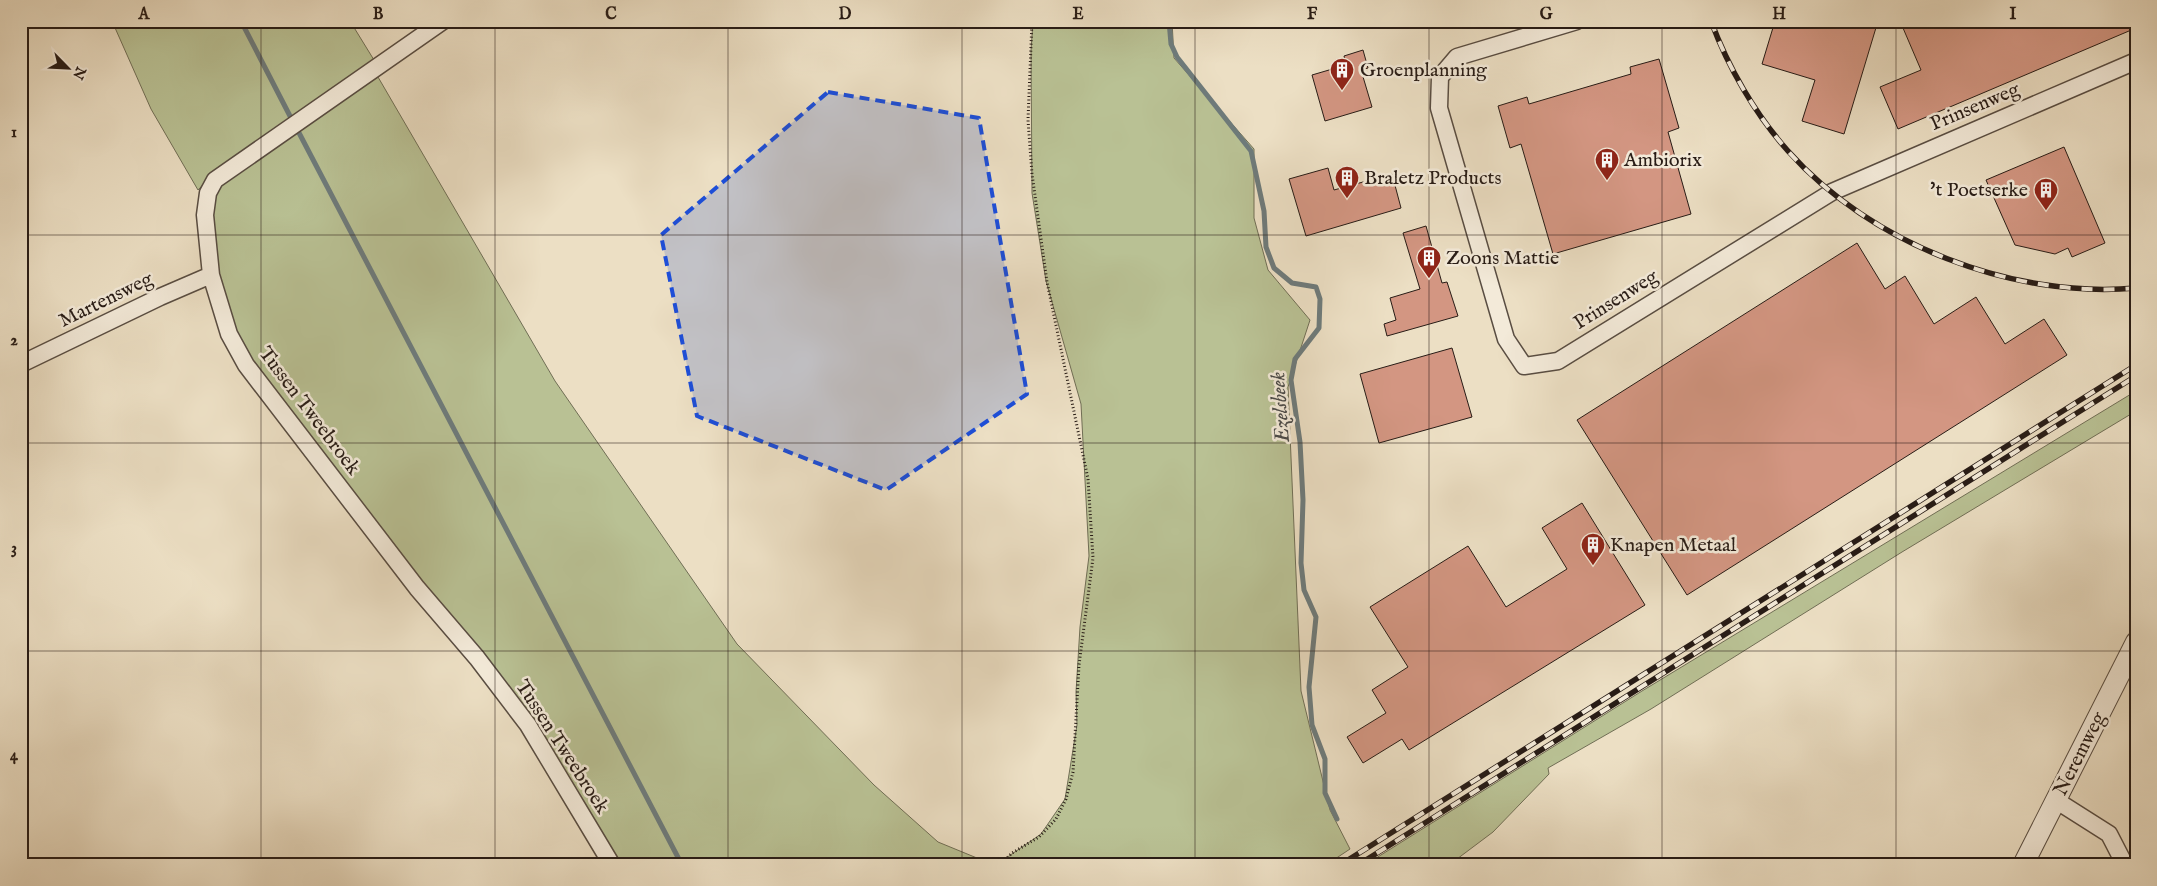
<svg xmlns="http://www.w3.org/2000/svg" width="2157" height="886" viewBox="0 0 2157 886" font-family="'IM FELL English',serif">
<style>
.green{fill:#b9c194;stroke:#706e55}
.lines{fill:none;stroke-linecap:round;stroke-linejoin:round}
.stream{stroke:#6e7b7b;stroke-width:5}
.building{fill:#d39682;stroke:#281c16}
.minor-casing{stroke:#594d42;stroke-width:19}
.tertiary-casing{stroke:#594d42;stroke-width:22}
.path{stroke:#281c16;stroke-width:3;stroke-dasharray:1 2.5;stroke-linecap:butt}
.minor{stroke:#f3ead9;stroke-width:16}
.tertiary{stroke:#f3ead9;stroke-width:20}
.rail-casing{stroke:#281c16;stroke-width:5.5}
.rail{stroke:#f3ead9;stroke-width:4;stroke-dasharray:11;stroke-linecap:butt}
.marked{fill:#1d4ed8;fill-opacity:0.2;stroke:#1d4ed8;stroke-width:4;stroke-dasharray:10 6;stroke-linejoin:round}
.grid{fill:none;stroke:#281c16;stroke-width:1;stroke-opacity:0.55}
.labels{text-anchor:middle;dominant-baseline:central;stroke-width:5;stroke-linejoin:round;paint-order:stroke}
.poi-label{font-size:20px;fill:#281c16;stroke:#f3ead9;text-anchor:start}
.street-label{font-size:20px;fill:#281c16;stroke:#f3ead9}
.water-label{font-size:21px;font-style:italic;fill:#4b4b49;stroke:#f3ead9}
.neatline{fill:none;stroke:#281c16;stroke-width:2}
.grid-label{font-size:16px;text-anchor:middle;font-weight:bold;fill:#281c16}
</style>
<rect width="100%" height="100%" fill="#ecdfc4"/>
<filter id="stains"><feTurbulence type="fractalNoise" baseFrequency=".004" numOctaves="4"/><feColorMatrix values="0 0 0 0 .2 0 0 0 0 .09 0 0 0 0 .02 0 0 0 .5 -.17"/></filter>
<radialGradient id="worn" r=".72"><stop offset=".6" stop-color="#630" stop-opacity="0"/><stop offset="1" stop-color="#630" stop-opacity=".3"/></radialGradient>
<path class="green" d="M112,21H350L374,60L218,169L198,190L151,109Z
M1033,21H1172L1174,58L1254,149V218L1268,270L1310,320L1288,387L1301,691L1330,810L1350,849L1326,865H996L1041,834L1065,799L1077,725L1076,692L1080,627L1089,556L1081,404L1046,281L1032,193L1031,51Z
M378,77L555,381L737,644L874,785L938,842L994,865H618L449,618L252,364L233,332L219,280L212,198L219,186L246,165Z
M2136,391V411L1902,552L1651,709L1548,768L1549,774L1493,832L1449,865H1365L1642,691Z"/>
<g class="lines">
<path class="stream" d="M241,21L291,118
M1169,21L1171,44L1177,57L1251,151L1264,211L1266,247L1274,268L1292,283L1316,287L1320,299L1319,328L1295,359L1291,380L1300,442L1303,500L1301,563L1304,590L1316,617L1309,687L1312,725L1325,759V793L1337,819
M297,129L682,865"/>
</g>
<path class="building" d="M1775,21H1878L1844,134L1802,121L1815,80L1762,64Z
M1900,21H2136V28L1898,129L1880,87L1921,70Z
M1363,50L1368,68L1361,70L1372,107L1325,121L1312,75L1346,65L1344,56Z
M1659,59L1679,128L1668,132L1691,214L1553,254L1521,144L1510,148L1498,106L1527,97L1529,104L1631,74L1630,67Z
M2064,147L2105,243L2072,257L2068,248L2055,254L2015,245L1986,180Z
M1328,168L1334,190L1392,174L1401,208L1306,236L1289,179Z
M1426,226L1442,283L1447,282L1458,316L1387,336L1384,324L1396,320L1390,298L1420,289L1403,233Z
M1857,243L1885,289L1905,276L1934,324L1976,297L2005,344L2044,319L2067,355L1687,595L1577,420Z
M1452,348L1472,417L1379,443L1360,374Z
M1582,503L1645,605L1409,750L1402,739L1363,763L1347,737L1386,713L1372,690L1408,667L1370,607L1468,546L1506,607L1567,569L1542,528Z"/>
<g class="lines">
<defs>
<path id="minor" d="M443,21L215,180L208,193L205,215L211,275L229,334L246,365L417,588L477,658L528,725L612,865
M1577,21L1457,57L1440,77L1439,108L1506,339L1524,366L1558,361L1832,192L2136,61
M21,364L160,297L211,275
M2057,801L2109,834L2125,865"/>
<path id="tertiary" d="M2023,865L2136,642"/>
</defs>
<use href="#minor" class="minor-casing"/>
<use href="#tertiary" class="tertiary-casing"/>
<path class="path" d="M1000,865L1012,853L1039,837L1056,819L1066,799L1073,772L1079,665L1093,558L1088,479L1047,282L1032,174L1028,120L1032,21"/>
<use href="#minor" class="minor"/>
<use href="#tertiary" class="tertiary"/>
<defs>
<path id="rail" d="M1711,21C1728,67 1755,114 1788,151C1871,244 2012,299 2136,288
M1340,865L2136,365
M1358,865L2136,376"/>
</defs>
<use href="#rail" class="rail-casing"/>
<use href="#rail" class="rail"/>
</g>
<path class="marked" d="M828,92L979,118L1027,394L886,490L697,416L661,235Z"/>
<path class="grid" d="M261,21V865M495,21V865M728,21V865M962,21V865M1195,21V865M1429,21V865M1662,21V865M1896,21V865M21,235H2136M21,443H2136M21,651H2136"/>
<defs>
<symbol id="building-pin" viewBox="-11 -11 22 30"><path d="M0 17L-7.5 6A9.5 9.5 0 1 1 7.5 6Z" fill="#8f2418" stroke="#f3ead9"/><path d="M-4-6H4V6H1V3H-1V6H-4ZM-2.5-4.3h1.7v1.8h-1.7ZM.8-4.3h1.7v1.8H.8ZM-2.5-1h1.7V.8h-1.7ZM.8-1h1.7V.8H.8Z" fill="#fff"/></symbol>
</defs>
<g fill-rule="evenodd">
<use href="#building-pin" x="1328" y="56" width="28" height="38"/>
<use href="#building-pin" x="1593" y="146" width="28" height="38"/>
<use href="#building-pin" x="1333" y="164" width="28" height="38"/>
<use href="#building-pin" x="2032" y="176" width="28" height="38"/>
<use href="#building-pin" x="1415" y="244" width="28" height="38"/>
<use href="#building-pin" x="1579" y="531" width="28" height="38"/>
</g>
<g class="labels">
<g class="poi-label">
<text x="1360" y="70">Groenplanning</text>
<text x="1624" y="160">Ambiorix</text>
<text x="1364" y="178">Braletz Products</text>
<text x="2028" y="190" text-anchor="end">'t Poetserke</text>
<text x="1446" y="258">Zoons Mattie</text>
<text x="1610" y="545">Knapen Metaal</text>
</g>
<g class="street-label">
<text transform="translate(1975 107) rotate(-23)">Prinsenweg</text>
<text transform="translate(106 300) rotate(-26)">Martensweg</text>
<text transform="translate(1616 300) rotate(-32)">Prinsenweg</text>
<text transform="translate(309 411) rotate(53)">Tussen Tweebroek</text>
<text transform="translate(562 747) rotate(57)">Tussen Tweebroek</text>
<text transform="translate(2080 754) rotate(-63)">Neremweg</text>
</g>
<g class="water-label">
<text transform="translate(1281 407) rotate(-94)">Ezelsbeek</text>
</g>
</g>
<rect width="2157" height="886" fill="none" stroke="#ecdfc4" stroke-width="55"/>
<g transform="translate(68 68) rotate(114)" stroke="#f3ead9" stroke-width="4" paint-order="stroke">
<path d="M0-4L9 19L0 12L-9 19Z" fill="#281c16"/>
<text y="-8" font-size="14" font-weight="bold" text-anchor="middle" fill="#281c16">N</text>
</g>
<rect x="28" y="28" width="2102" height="830" class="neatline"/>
<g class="grid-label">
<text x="144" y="19">A</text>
<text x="378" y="19">B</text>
<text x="611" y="19">C</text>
<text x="845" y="19">D</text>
<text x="1078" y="19">E</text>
<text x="1312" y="19">F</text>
<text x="1546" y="19">G</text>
<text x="1779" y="19">H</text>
<text x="2013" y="19">I</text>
<text x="14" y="137">1</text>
<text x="14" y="345">2</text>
<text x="14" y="553">3</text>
<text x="14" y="760">4</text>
</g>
<rect width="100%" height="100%" filter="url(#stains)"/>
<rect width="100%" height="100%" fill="url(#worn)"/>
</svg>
